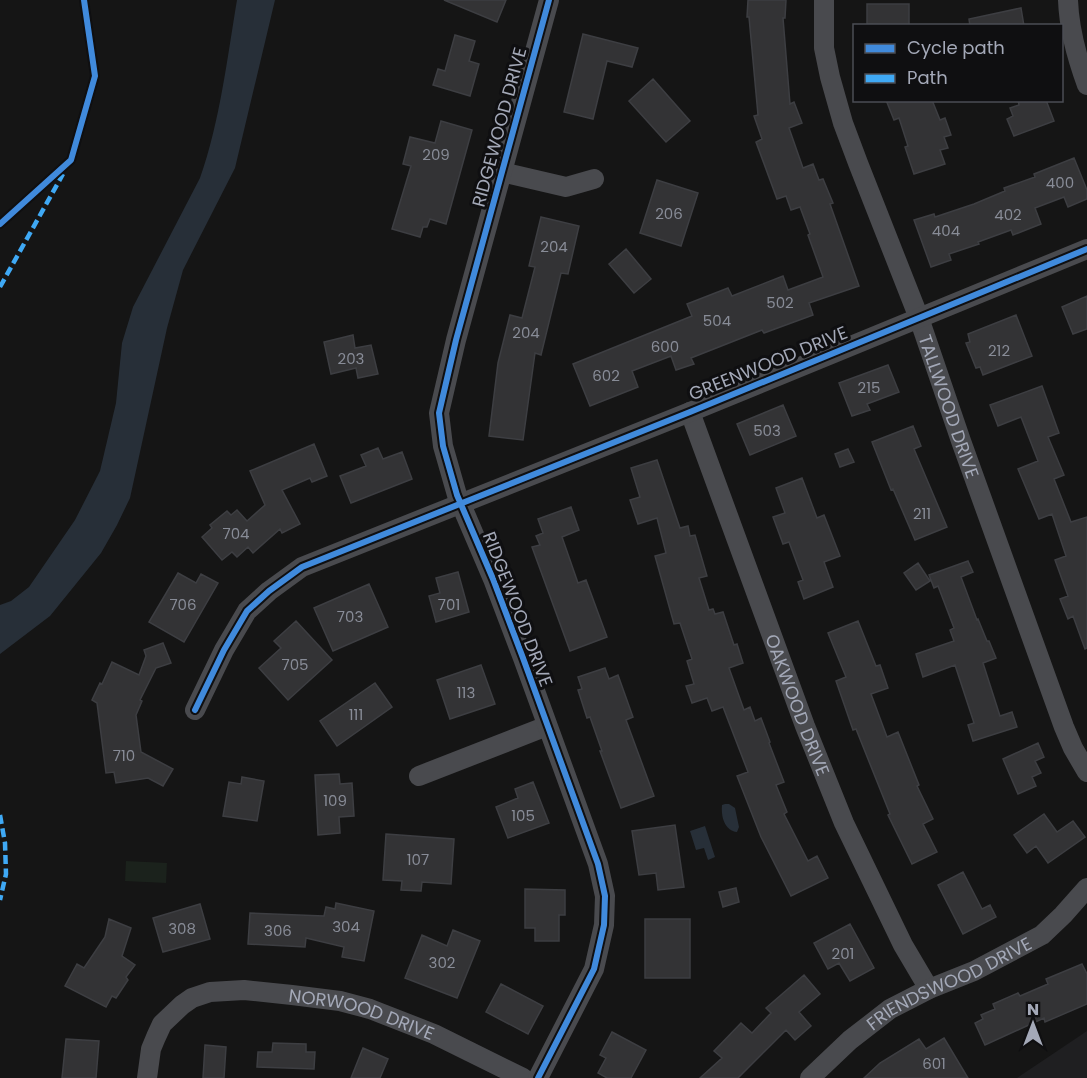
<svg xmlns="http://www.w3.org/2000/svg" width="1087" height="1078" viewBox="0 0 1087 1078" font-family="Poppins,sans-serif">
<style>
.built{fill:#1f1f21}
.green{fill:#1b221c}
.water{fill:#272f38}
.building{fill:#333335;stroke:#3d3e42;stroke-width:1.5}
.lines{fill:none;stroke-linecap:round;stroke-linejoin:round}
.street{stroke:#494a4e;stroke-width:20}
.quiet{stroke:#3fa9f5;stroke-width:4.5;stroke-dasharray:9 4.5;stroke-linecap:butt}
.cycleway-casing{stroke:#0f0f11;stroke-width:10}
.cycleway{stroke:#408adc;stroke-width:6}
.labels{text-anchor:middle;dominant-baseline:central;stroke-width:6;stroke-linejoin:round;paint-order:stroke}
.number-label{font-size:15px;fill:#888c97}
.street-label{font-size:18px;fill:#a4a9b8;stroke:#0f0f11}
</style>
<rect width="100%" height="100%" fill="#151515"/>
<path class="built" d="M1087,1031V1078H1017Z"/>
<path class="green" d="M126,861L167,863L166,883L125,881Z"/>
<path class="water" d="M237,0H275L235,168L183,270L167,328L130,498L117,525L101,553L50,616L0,654V605L11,601L29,587L75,520L100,471L116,403L122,343L133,307L200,178C220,121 227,59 237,0Z
M725,804H729L735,808L739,827L737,832C724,830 721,816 722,805Z
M705,826L715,857L708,860L704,848L696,850L690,831Z"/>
<path class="building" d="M444,0H506L497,22Z
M748,0H786L785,18H783L790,104L794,102L802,123L789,128L803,168L813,164L819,180L823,179L833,203L830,204L859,286L809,303L813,315L764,333L762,330L691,358L694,364L676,370L671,356L632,371L638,387L590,406L573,364L692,316L687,304L728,288L732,296L783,276L788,290L823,277L808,235L810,234L800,207L791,210L786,196L777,199L756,142L762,139L754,116L758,115L749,17H747Z
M867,4H909V26L867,24Z
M1021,8L1024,26H970L969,19Z
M583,34L638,48L632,67L607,61L593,119L564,112Z
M455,35L475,41L469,61L479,64L470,96L433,85L438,69L445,71Z
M653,79L690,121L666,142L629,101Z
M886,100H932L940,120L945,118L951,135L944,137L948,148L940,150L945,164L914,174L905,147L908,146L899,118L894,120Z
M1018,100H1046L1054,121L1014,136L1007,119L1013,116L1010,108L1019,105Z
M441,121L472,130L446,224L430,219L427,227H423L420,237L392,229L411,166L403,164L410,137L435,143Z
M1074,158L1087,190V199L1068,207L1064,197L1035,208L1041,224L1013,235L1011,230L978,242L979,244L949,254L951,260L931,267L914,220L934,214L935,217L974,204L1005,191L1004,188L1035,177L1034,174Z
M657,180L698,193L681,246L640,233Z
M541,217L579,226L568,274L561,273L541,355L535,353L523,440L489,436L498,363L510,315L522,318L535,267L529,266Z
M626,249L651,279L634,293L609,264Z
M1087,296V329L1073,334L1062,307Z
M1016,315L1032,356L983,375L980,367L976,368L966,343L970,342L968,334Z
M353,335L355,348L371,345L378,374L358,378L356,368L331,374L324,342Z
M888,365L899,392L867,404L870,410L852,416L839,383Z
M1042,386L1059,433L1048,437L1064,475L1054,479L1071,522L1087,517V648L1085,649L1073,616L1068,619L1060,599L1068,596L1055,560L1066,556L1052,514L1039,519L1018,469L1038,461L1021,417L998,426L990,405Z
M783,405L796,436L750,455L737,424Z
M913,426L921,446L914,449L947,527L915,540L893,489L891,490L872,442Z
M314,444L327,476L312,482L310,478L282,490L300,524L282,533L280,529L253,553L248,547L237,557L232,552L222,560L202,537L212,528L210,525L227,511L231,515L237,510L247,521L265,505L250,471Z
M378,448L383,459L402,452L412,479L351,503L340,476L366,466L361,455Z
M848,449L854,462L840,467L835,454Z
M657,460L680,528L688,526L690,536L695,535L707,576L699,578L709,610L713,609L715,614L723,612L734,645L737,644L743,663L729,668L744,710L750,707L755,721L761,718L770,742L769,743L784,782L776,785L787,812L784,814L808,861L817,856L828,878L791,896L761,837L737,776L748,772L723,707L712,711L707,698L692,703L686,686L694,684L687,661L692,659L680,623L674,624L655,556L666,553L657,518L638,524L630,500L640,497L631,468Z
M802,478L817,518L824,515L840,556L824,562L833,587L804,599L798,582L803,580L789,542L783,544L773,517L785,513L776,488Z
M571,507L579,530L562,537L578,583L586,580L607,637L570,651L532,547L540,545L536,536L543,533L538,519Z
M968,561L973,572L961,577L977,620L978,619L987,641H989L996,658L983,663L1000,716L1012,712L1017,727L973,741L968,725L974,723L955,665L923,677L916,654L954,641L950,630L954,628L938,586L934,588L929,575Z
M918,563L930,581L916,590L904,573Z
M458,572L469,612L436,622L429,596L440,593L436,578Z
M178,573L196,583L201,574L218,583L184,642L149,622Z
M369,584L388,627L333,651L314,608Z
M296,621L332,660L288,700L259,668L281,648L274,641Z
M858,621L876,666L880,665L888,688L871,694L887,737L898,732L919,785L917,786L933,819L923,824L937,852L912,864L888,815L890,814L856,729L853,730L836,681L846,677L828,633Z
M163,643L171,663L156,668L140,700L142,701L136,715L141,752L173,769L163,786L148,778L116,783L114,772L106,773L97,703L92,700L100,683L102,684L112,662L139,675L146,656L144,650Z
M481,665L495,704L450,719L437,680Z
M605,668L609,679L618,675L633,717L626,720L654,796L621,808L600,751H602L590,717L587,718L578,690L582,689L578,677Z
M375,683L392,707L337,746L320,721Z
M1038,743L1044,757L1035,761L1041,773L1032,777L1036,786L1018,794L1003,759Z
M339,774L340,784L352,783L354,816L339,817L340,833L318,835L315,775Z
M242,777L264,781L257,821L223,816L229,782L241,784Z
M533,782L549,823L508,838L496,807L518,798L515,789Z
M1044,814L1057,832L1073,821L1085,837L1048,863L1036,846L1027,853L1014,835Z
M675,825L684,887L658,890L656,873L639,875L632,831Z
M386,834L454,839L451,884L422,882L421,891L401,890L402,881L383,880Z
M963,872L982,909L990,905L996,917L963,934L938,885Z
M736,888L739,902L723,907L719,892Z
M525,889L565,890V915H559V941H535V928H525Z
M336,903L374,911L364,961L342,957L344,947L306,938L305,947L248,944L250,913L324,916L326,907L335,909Z
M200,904L210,939L163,952L153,918Z
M109,919L131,928L122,956L135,965L126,977L128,980L116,998L112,996L106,1007L65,986L77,964L84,968L105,937Z
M645,919H690V978H645Z
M850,924L874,968L850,981L839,963L828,969L814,943Z
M453,930L480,941L457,998L405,978L422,935L447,946Z
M1082,964L1087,974V1004L1045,1022L1044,1018L985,1045L975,1023L983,1019L981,1015L995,1009L993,1004L1018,993L1020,996L1048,984L1046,979Z
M804,975L820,994L799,1012L811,1026L795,1040L786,1030L738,1078H700L722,1058L714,1051L741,1023L752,1033L771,1013L766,1008Z
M501,984L543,1006L528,1034L486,1012Z
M612,1032L646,1050L631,1078H607L598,1073L606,1058L600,1055Z
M944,1038L968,1078H864L880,1063L919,1039L926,1049Z
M66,1039L99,1041L96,1078H62Z
M273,1043L306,1044V1052H315L314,1069L257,1067L258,1052H272Z
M205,1045L226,1047L224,1078H203Z
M363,1048L388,1059L380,1078H351Z"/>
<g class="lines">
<g class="street">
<path id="s1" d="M824,0V48L830,77L843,123L858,163L919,318L961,441L1064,727L1073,748L1087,772"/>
<path d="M1068,0C1069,29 1077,58 1087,85"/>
<path d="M502,172L566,187L594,179"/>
<path id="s2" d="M690,412L805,726L844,823L903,945L929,989"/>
<path d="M195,710L224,650L247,611L269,591L302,567L690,412L1087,249"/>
<path d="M419,776L547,726"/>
<path id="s3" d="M147,1078L151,1049L156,1037L162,1024L182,1005L192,998L210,992L244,990L292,995L340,1001L370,1009L434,1034L523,1078"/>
<path d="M538,1078L594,969L604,925L605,896L598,864L523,658L493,579L457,495L443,446L439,413L456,340L549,0"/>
<path id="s4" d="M810,1078L850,1040L890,1009L929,989L974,971L1042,935L1063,915L1087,888"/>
</g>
<path class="quiet" d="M0,287L63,174
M0,815L5,843L6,874L0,900"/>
<defs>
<path id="cycleway" d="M0,224L71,160L95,76L84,0
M195,710L224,650L247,611L269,591L302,567L690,412L1087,249
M538,1078L594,969L604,925L605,896L598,864L523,658L493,579L457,495L443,446L439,413L456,340L549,0"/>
</defs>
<use href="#cycleway" class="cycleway-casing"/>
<use href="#cycleway" class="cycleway"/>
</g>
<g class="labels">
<g class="number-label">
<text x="436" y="154">209</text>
<text x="1060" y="182">400</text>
<text x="669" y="213">206</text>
<text x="1008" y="214">402</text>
<text x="946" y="230">404</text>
<text x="554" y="246">204</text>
<text x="780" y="302">502</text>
<text x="717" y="320">504</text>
<text x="526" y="332">204</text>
<text x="665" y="346">600</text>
<text x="999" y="350">212</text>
<text x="351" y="358">203</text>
<text x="606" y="375">602</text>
<text x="869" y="387">215</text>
<text x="767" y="430">503</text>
<text x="922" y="513">211</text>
<text x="236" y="533">704</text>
<text x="183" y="604">706</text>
<text x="449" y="604">701</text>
<text x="350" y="616">703</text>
<text x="295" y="664">705</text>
<text x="466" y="692">113</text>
<text x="356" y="714">111</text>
<text x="124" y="755">710</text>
<text x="335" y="800">109</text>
<text x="523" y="815">105</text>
<text x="418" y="859">107</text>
<text x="346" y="926">304</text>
<text x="182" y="928">308</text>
<text x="278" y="930">306</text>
<text x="843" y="953">201</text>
<text x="442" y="962">302</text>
<text x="934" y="1063">601</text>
</g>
<g class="street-label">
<text transform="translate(499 127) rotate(-75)">RIDGEWOOD DRIVE</text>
<text transform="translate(768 363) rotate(-22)">GREENWOOD DRIVE</text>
<text stroke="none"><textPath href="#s1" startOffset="428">TALLWOOD DRIVE</textPath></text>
<text transform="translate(518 609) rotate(69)">RIDGEWOOD DRIVE</text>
<text stroke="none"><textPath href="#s2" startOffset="312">OAKWOOD DRIVE</textPath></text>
<text stroke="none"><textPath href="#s4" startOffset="170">FRIENDSWOOD DRIVE</textPath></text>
<text stroke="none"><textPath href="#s3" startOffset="270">NORWOOD DRIVE</textPath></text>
</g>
</g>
<rect x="853" y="24" width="210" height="78" fill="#0f0f11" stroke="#4b4d54" stroke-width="1.5"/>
<rect x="865" y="44" width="30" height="9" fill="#408adc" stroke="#4b4d54" stroke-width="1.5"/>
<text x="907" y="54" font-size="18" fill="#a4a9b8">Cycle path</text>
<rect x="865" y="74" width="30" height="9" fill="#3fa9f5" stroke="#4b4d54" stroke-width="1.5"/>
<text x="907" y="84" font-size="18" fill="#a4a9b8">Path</text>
<g transform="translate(1033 1024)" stroke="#0f0f11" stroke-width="4.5" paint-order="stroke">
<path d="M0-4.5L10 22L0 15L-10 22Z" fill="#a4a9b8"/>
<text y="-9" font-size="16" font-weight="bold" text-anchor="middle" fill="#a4a9b8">N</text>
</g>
</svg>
